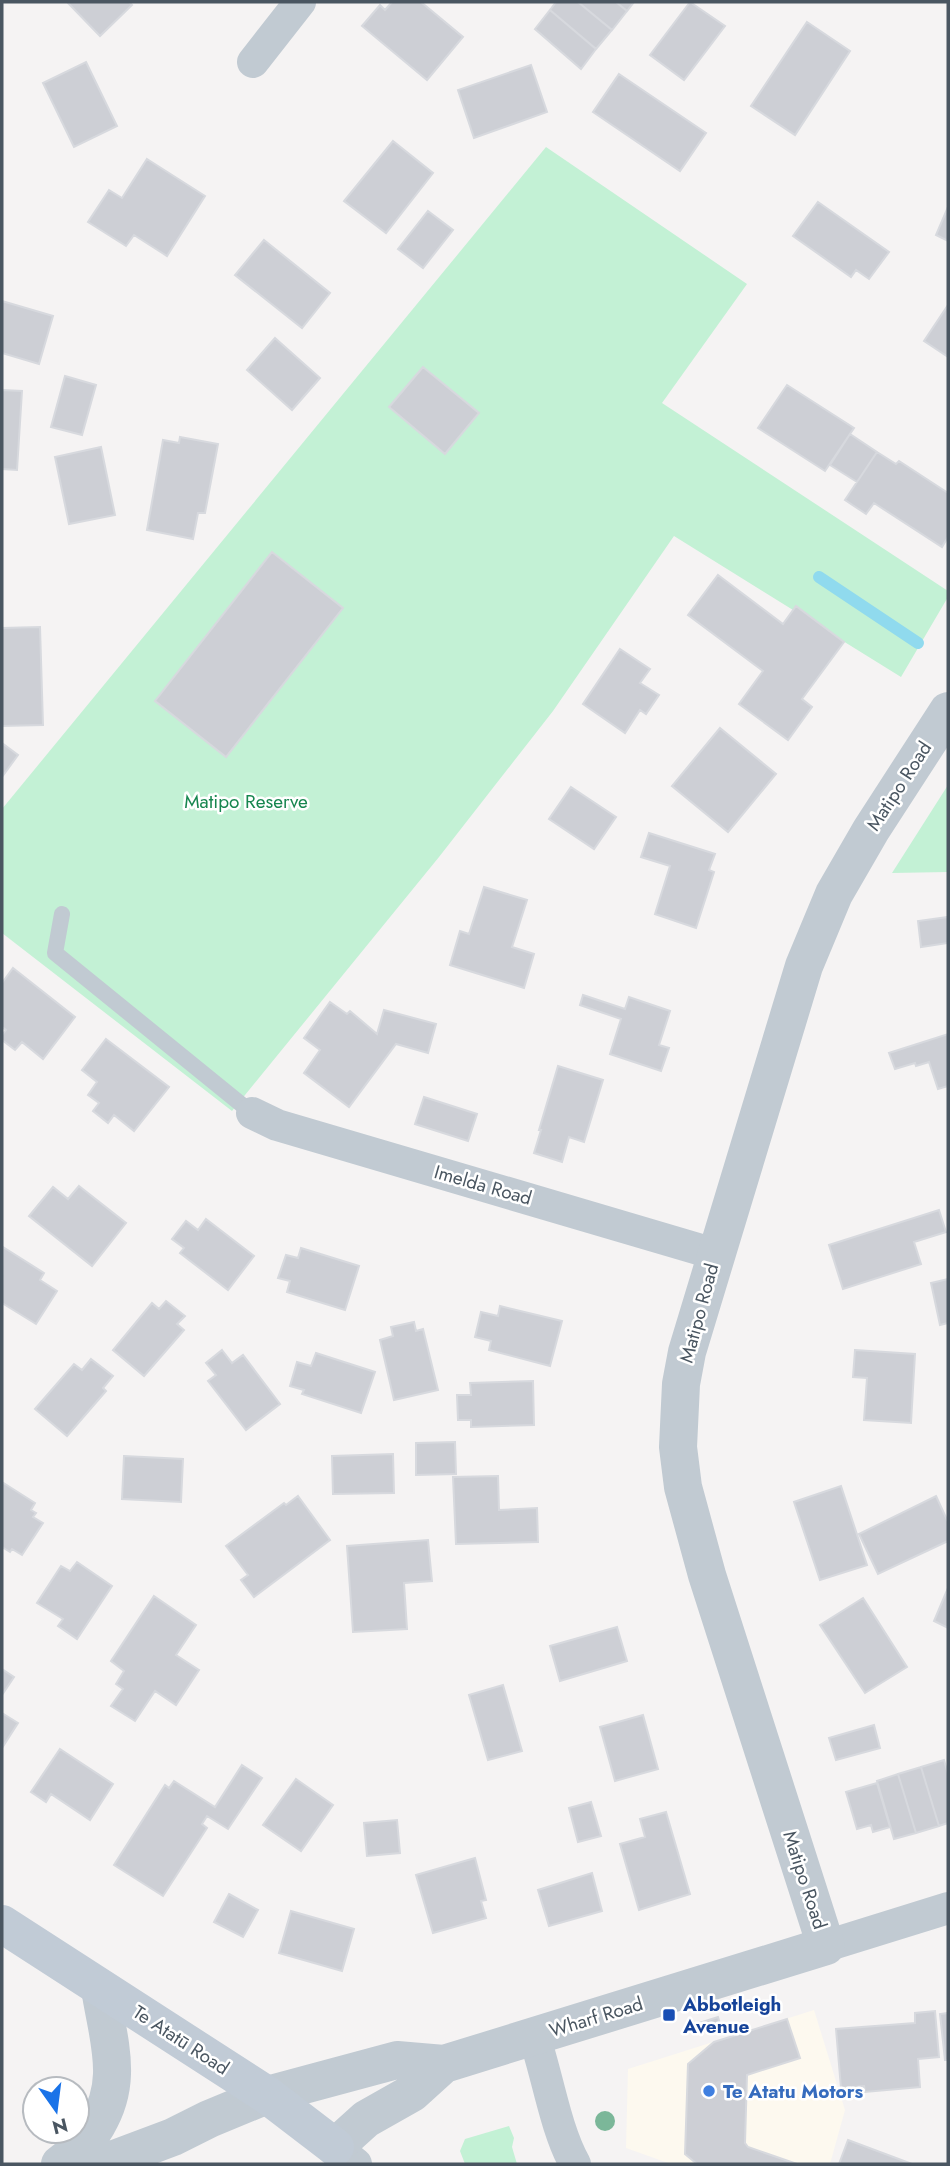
<svg xmlns="http://www.w3.org/2000/svg" width="950" height="2166" viewBox="0 0 950 2166" font-family="Jost,sans-serif">
<style>
.commercial{fill:#fdf9ef}
.green{fill:#c3f1d5}
.lines{fill:none;stroke-linecap:round;stroke-linejoin:round}
.stream{stroke:#90daee;stroke-width:12}
.building{fill:#cdcfd5;stroke:#d7d9de;stroke-width:2}
.service{stroke:#c1cad2;stroke-width:16}
.minor{stroke:#c1cad2;stroke-width:32}
.tertiary{stroke:#c1cad2;stroke-width:38}
.secondary{stroke:#c1cbd6;stroke-width:38}
.tree{fill:#7bb799}
.transit-dot{fill:#1a4fb4;stroke:#fff;stroke-width:2.5}
.shop-dot{fill:#3f7fe0;stroke:#fff;stroke-width:2.5}
.labels{text-anchor:middle;dominant-baseline:central;stroke-width:5;stroke-linejoin:round;paint-order:stroke}
.street-label{font-size:19px;fill:#4a5661;stroke:#fff}
.park-label{font-size:19px;fill:#17864f;stroke:#fff}
.transit-label{font-size:19px;font-weight:bold;fill:#164399;stroke:#fff;text-anchor:start}
.shop-label{font-size:19px;font-weight:bold;fill:#366cbe;stroke:#fff;text-anchor:start}
</style>
<rect width="100%" height="100%" fill="#f5f3f3"/>
<path class="commercial" d="M814,2010L845,2110L830,2164H671L626,2148L628,2069Z"/>
<path class="green" d="M546,147L747,284L662,403L948,591V597L901,677L674,536L553,711L439,857L232,1111L2,933V809Z
M948,785V872L892,873Z
M509,2126L514,2138L512,2147L517,2164H465L460,2151L465,2139Z"/>
<g class="lines">
<path class="stream" d="M819,577L918,643"/>
</g>
<path class="building" d="M67,2H129L132,5L100,36Z
M392,2H421L463,37L427,80L362,26L380,5L385,10Z
M556,2H578L612,30L596,49L550,10Z
M578,2H616L627,11L612,30Z
M616,2H634L627,11Z
M690,2L725,26L684,80L650,55Z
M550,10L596,49L581,69L535,29Z
M807,22L850,51L795,135L751,106Z
M86,62L117,126L74,147L43,83Z
M531,65L547,112L474,138L458,90Z
M619,74L706,133L680,171L593,112Z
M393,141L433,173L386,233L344,201Z
M147,159L205,196L167,256L134,235L126,246L88,222L109,190L122,198Z
M818,202L889,252L869,279L856,270L851,277L793,236Z
M948,207V241L936,235Z
M428,211L453,230L423,268L398,249Z
M264,240L330,293L302,328L235,275Z
M2,301L53,316L39,364L2,353Z
M948,305V357L924,341Z
M275,338L320,378L292,410L247,370Z
M423,367L479,413L445,454L389,407Z
M65,376L96,385L82,435L51,427Z
M787,385L854,428L825,471L758,428Z
M2,390L22,391L17,470L2,469Z
M850,434L877,452L857,482L830,465Z
M180,437L218,444L205,513H198L193,539L147,530L163,440L179,443Z
M101,447L115,515L69,524L55,457Z
M877,452L896,464L899,461L948,493V537L942,547L874,503L866,514L845,500Z
M272,552L343,608L226,757L155,701Z
M718,575L783,624L796,606L844,642L802,699L812,707L788,740L739,704L763,671L688,615Z
M40,627L43,725L2,726V628Z
M620,649L650,669L640,683L659,695L646,714L640,710L625,733L583,704Z
M720,728L776,774L728,832L672,786Z
M2,743L18,755L2,777Z
M571,787L616,817L594,849L549,819Z
M649,833L715,854L709,870L714,872L696,928L655,914L670,866L641,857Z
M484,887L527,900L512,947L534,954L524,988L450,965L460,931L469,934Z
M948,917V943L921,947L918,921Z
M13,968L75,1017L43,1059L22,1042L15,1050L2,1040V1035L6,1030L2,1027V983Z
M583,995L625,1009L629,997L670,1011L659,1045L669,1048L661,1071L610,1054L621,1019L580,1005Z
M330,1002L347,1014L350,1011L377,1034L384,1010L436,1024L428,1053L396,1044L349,1107L304,1073L320,1050L304,1038Z
M948,1034V1086L938,1089L929,1062L916,1066L915,1063L895,1069L889,1053Z
M106,1039L169,1087L134,1131L114,1115L108,1123L93,1111L99,1103L88,1095L97,1082L82,1070Z
M558,1066L603,1080L584,1142L569,1137L562,1162L534,1153L541,1130H539Z
M424,1097L477,1114L468,1141L415,1124Z
M79,1186L126,1223L92,1266L29,1216L53,1187L68,1199Z
M939,1210L946,1232L914,1242L921,1264L843,1289L829,1245Z
M206,1219L254,1256L228,1290L180,1253L184,1248L172,1239L186,1221L198,1230Z
M3,1247L44,1273L40,1280L57,1291L36,1324L2,1303Z
M301,1248L359,1266L345,1310L287,1292L290,1281L278,1278L286,1255L298,1258Z
M948,1279V1323L940,1325L931,1283Z
M166,1301L185,1316L177,1324L184,1330L144,1376L113,1350L152,1303L159,1309Z
M500,1306L562,1321L550,1366L489,1350L491,1341L475,1337L481,1312L498,1316Z
M414,1322L416,1331L423,1329L438,1390L394,1400L380,1340L393,1336L391,1327Z
M222,1350L232,1363L243,1355L280,1404L246,1430L208,1381L216,1375L206,1363Z
M855,1350L915,1354L911,1423L864,1420L867,1378L853,1377Z
M316,1353L375,1372L361,1413L302,1394L304,1390L290,1386L297,1362L311,1366Z
M91,1359L113,1376L103,1388L106,1391L67,1436L35,1409L74,1364L82,1370Z
M533,1381L534,1425L471,1427V1420H458L457,1395H471L470,1383Z
M455,1442L456,1474L416,1475V1443Z
M393,1454L394,1493L333,1494L332,1456Z
M124,1456L183,1459L181,1502L122,1499Z
M498,1476L499,1510L537,1508L538,1542L456,1544L453,1477Z
M2,1482L35,1503L31,1510L36,1513L33,1517L43,1523L22,1555L12,1549L10,1552L2,1547Z
M841,1486L867,1565L820,1580L794,1502Z
M298,1496L330,1540L254,1597L241,1580L248,1575L226,1546L284,1503L286,1505Z
M936,1496L948,1522V1541L878,1574L859,1534Z
M428,1540L432,1581L404,1583L407,1629L353,1632L347,1546Z
M77,1562L112,1586L77,1639L58,1626L63,1619L37,1603L61,1566L70,1571Z
M948,1588V1628L934,1621Z
M154,1596L196,1625L176,1655L199,1670L176,1705L155,1691L135,1721L111,1706L123,1689L116,1684L124,1671L111,1661Z
M863,1598L907,1667L865,1693L820,1625Z
M617,1627L627,1661L560,1681L550,1646Z
M2,1669L14,1677L2,1695Z
M503,1685L522,1751L488,1760L469,1695Z
M2,1713L18,1723L2,1748Z
M643,1715L658,1769L615,1781L600,1727Z
M874,1725L880,1748L836,1760L829,1738Z
M60,1749L113,1784L90,1820L51,1794L46,1802L31,1792Z
M944,1760L948,1774V1823L939,1826L921,1767Z
M242,1765L262,1778L228,1829L207,1816L202,1824L207,1828L163,1896L114,1865L165,1785L169,1788L174,1781L215,1807Z
M921,1767L939,1826L916,1833L898,1774Z
M898,1774L916,1833L894,1839L877,1781Z
M296,1779L333,1805L301,1851L263,1825Z
M877,1783L890,1827L873,1832L871,1825L857,1829L846,1792Z
M591,1802L601,1836L578,1842L569,1808Z
M666,1812L690,1894L639,1910L620,1844L645,1837L640,1819Z
M397,1820L400,1853L367,1856L364,1823Z
M475,1858L486,1900L481,1901L486,1918L433,1933L416,1875Z
M592,1873L602,1911L549,1926L538,1890Z
M229,1894L258,1910L243,1937L214,1922Z
M291,1911L354,1929L342,1971L279,1953Z
M935,2011L939,2057L918,2059L920,2087L865,2092L864,2086L841,2088L836,2029L915,2023V2013Z
M948,2013V2060H945L940,2014Z
M718,2017L721,2027L696,2034L693,2025Z
M787,2019L800,2058L747,2075L745,2143L748,2147L797,2164H697L685,2154L688,2064L714,2042Z
M848,2140L912,2164H839Z"/>
<g class="lines">
<path class="service" d="M62,914L55,953L252,1113"/>
<path class="minor" d="M253,62L300,2
M252,1113L277,1125L715,1254
M826,1946L948,1908
M534,2036C548,2077 555,2128 575,2164
M335,2147L356,2164"/>
<path class="tertiary" d="M335,2147L366,2119L412,2093L444,2064
M60,2164C90,2144 111,2110 112,2074C113,2046 104,2016 100,1988
M95,2164L109,2161L173,2137L209,2119L267,2095L397,2060L444,2064L826,1946L707,1575L683,1487L678,1447L681,1384L687,1352L804,966L834,894L871,830L948,711"/>
<path class="secondary" d="M2,1924L267,2095L335,2147"/>
</g>
<circle class="tree" cx="605" cy="2121" r="10"/>
<rect class="transit-dot" x="662" y="2008" width="14" height="14" rx="3.5"/>
<circle class="shop-dot" cx="709" cy="2091" r="7"/>
<g class="labels">
<g class="street-label">
<text transform="translate(899 786) rotate(-57)">Matipo Road</text>
<text transform="translate(483 1185) rotate(16)">Imelda Road</text>
<text transform="translate(699 1313) rotate(-75)">Matipo Road</text>
<text transform="translate(805 1880) rotate(72)">Matipo Road</text>
<text transform="translate(596 2017) rotate(-17)">Wharf Road</text>
<text transform="translate(181 2040) rotate(33)">Te Atatū Road</text>
</g>
<g class="park-label">
<text x="246" y="801">Matipo Reserve</text>
</g>
<g class="transit-label">
<text x="683" y="2004">Abbotleigh<tspan x="683" dy="22">Avenue</tspan></text>
</g>
<g class="shop-label">
<text x="723" y="2091">Te Atatu Motors</text>
</g>
</g>
<rect width="950" height="2166" fill="none" stroke="#4a5661" stroke-width="7"/>
<g transform="translate(56 2110) rotate(166)"><circle r="33" fill="#ffffff" stroke="#b7bbc0" stroke-width="2"/>
<path d="M0-5L12 26L0 18L-12 26Z" fill="#1a73e8"/>
<text y="-10" font-size="19" font-weight="bold" text-anchor="middle" fill="#4a5661">N</text>
</g>
</svg>
